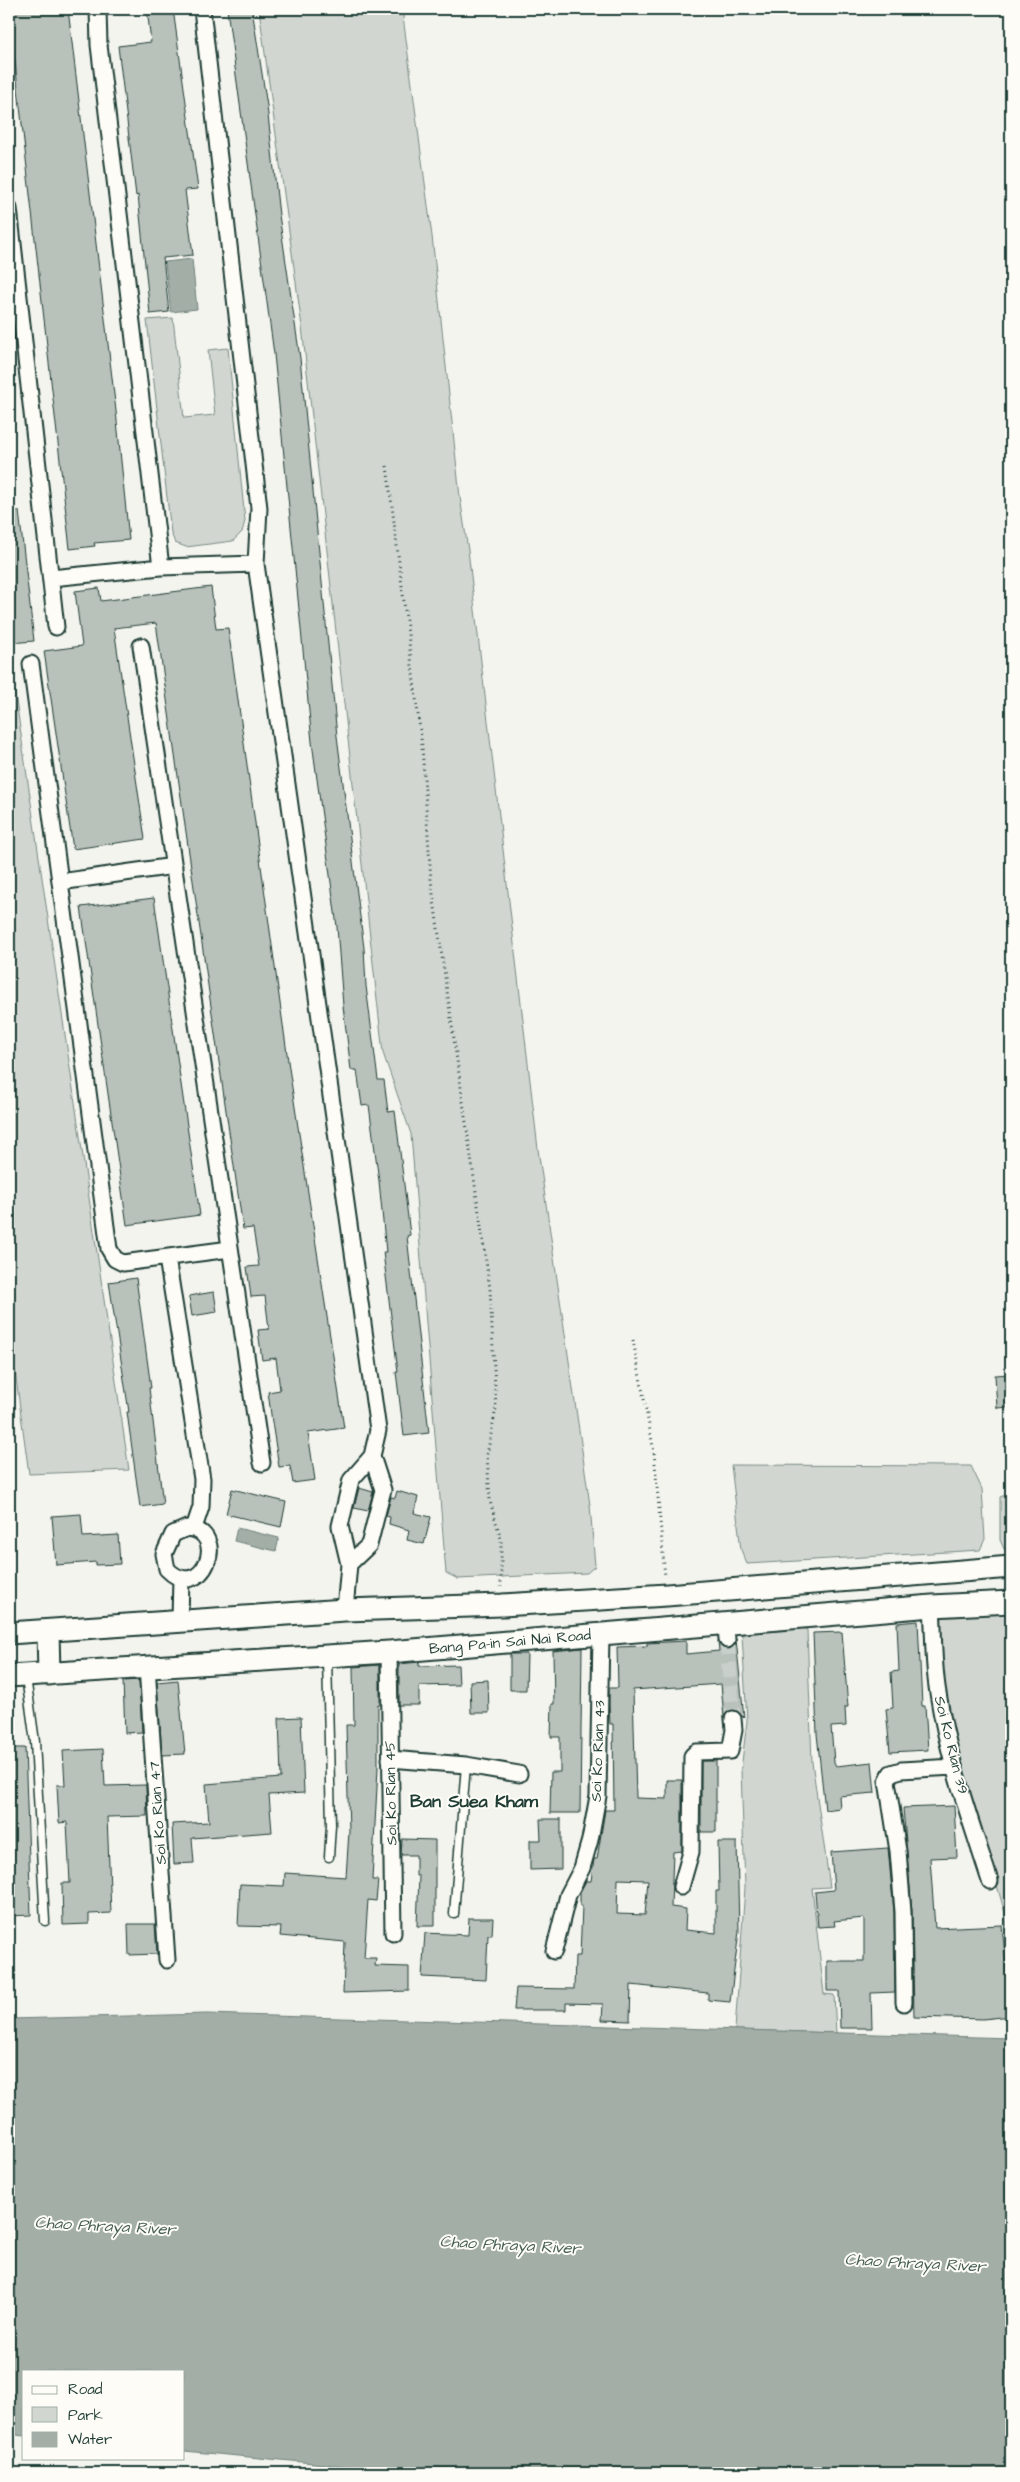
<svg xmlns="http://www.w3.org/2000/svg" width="1020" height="2482" viewBox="0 0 1020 2482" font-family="'Architects Daughter',sans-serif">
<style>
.green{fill:#d1d6d1;stroke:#788a82}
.water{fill:#a3aea7;stroke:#6e8179}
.building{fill:#b9c1bb;stroke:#1f3d34;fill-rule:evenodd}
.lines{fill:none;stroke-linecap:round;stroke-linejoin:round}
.minor-tunnel{stroke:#c9cfca;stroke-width:15;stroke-dasharray:15 8;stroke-linecap:butt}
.service-casing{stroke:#1f3d34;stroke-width:11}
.minor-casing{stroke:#1f3d34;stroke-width:19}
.secondary-casing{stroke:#1f3d34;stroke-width:25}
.path{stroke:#1f3d34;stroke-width:3;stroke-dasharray:1 4;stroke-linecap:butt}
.service{stroke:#fdfcf7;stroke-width:8}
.minor{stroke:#fdfcf7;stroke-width:15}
.secondary{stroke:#fdfcf7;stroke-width:21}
.labels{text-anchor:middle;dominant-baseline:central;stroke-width:4;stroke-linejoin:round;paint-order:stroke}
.street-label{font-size:15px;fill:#1f3d34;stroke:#fdfcf7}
.water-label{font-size:16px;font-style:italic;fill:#475f56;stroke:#fdfcf7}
.quarter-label{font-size:18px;font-weight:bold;fill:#1f3d34;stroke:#fdfcf7}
</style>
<rect width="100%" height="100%" fill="#f4f4ef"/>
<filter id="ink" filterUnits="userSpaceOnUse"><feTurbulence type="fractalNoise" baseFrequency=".02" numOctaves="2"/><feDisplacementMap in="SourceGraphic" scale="10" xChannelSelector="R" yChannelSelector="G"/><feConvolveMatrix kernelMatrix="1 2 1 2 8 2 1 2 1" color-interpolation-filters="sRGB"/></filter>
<g filter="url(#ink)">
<path class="green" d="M259,9H402L432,236L460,497L468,550L538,1149L590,1505L595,1566L587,1573L458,1579L446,1573L411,1134L383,1053L302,327Z
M173,318L184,418L215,415L208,350L228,348L245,521L242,532L233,541L186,547L175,543L171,533L147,320Z
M9,653L129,1470L29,1474L9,1327Z
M731,1465L971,1466L982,1489L985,1539L980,1550L747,1564L741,1550Z
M1011,1493V1549H1004L1000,1540V1497Z
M1011,1611V1958L1005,1913L943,1701L935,1620L942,1615Z
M801,1626L807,1630L812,1762L830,1887L812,1888L824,1994L834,1995L836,2033L735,2030L745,1887L741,1770L747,1721L742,1635L746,1630Z"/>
<path class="water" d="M192,259L197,309L171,312L165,262Z
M237,1528L279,1538L276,1551L234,1541Z
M206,2014L1011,2038V2473H421L184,2451V2371H24V2436L9,2434V2019Z"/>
<path class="building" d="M9,9H68L116,411L129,540L94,543L95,546L70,549Z
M147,9H173L198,189L185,190L193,255L163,258L169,312L150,314L138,195L136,196L118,46L151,42Z
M227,9H252L267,106L279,215L300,358L337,736L364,948L366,986L378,1080H384L388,1112L395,1111L406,1201L410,1235L407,1236L429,1433L404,1436L396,1372H398L383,1252H386L379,1181L369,1105L362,1106L357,1070H351L343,1006L337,927L312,742L274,354Z
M19,511L34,641L10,643L9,512Z
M211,587L216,629L228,628L289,1068L344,1428L308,1433L315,1480L293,1483L290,1466L279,1467L272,1422L268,1392L280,1390L276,1358L262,1360L258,1330L269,1329L265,1296L251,1297L247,1267L259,1266L253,1228L243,1229L156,623L114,628L145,839L73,849L44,651L82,646L75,591L99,588L101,601Z
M154,898L200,1215L127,1225L81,907Z
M136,1278L151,1388H149L163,1504L140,1507L127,1412H129L109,1282Z
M214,1292L217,1312L192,1316L189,1296Z
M1011,1374V1407L997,1408L995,1375Z
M359,1488L373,1492L368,1511L354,1508Z
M232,1489L286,1502L281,1527L226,1514Z
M397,1491L418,1497L414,1513L431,1517L424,1544L407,1540L409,1530L389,1524L390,1517L386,1516L391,1497L395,1498Z
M81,1514L83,1537L118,1535L120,1564L96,1565V1562L56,1565L52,1516Z
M918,1621L922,1706H925L928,1750L890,1752L886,1709L893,1708L891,1672L899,1671L897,1623Z
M842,1632L848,1707H845L846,1726L831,1727L834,1762L836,1766L872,1762L875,1793L839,1796L840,1808L825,1810L817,1734L813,1633Z
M736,1639L744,1718L737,1711L733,1710L727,1712L724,1718L721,1684L633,1690L636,1798L667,1799V1780H682V1851L673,1852L671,1907L686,1909L685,1930L716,1933V1891H719L718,1842H737L739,1931L730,2002L708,2000V1993L631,1985L630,2021L602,2020L603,2004L566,2003V2010H514L516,1988L574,1989L575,1956H580L582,1906H580V1892L586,1881H591L594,1859H597L605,1810H614L613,1724H610L609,1704V1688H618L617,1647L647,1646V1643L686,1641V1654L719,1651L718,1641L722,1648L728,1649L735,1645ZM618,1879L648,1880L645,1915L617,1914Z
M582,1648L580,1813H550L551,1772H560V1737H551L552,1704H554L553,1651Z
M510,1654H527L526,1690H510Z
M419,1662V1666L458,1665L459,1685L419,1686V1705H399V1664Z
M380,1665V1705H378V1768L372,1880H378L376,1901L368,1900L364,1958H376L375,1966L409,1967V1991L343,1993L345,1942L280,1936L281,1927L238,1926L240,1884L284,1886L285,1873L346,1877L349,1831L346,1725H354L353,1667Z
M139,1680L142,1732L125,1733L123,1681Z
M178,1680L185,1754L162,1755L157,1682Z
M488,1680L489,1713H471L470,1681Z
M301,1717L304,1793L269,1795L272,1832L192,1838L194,1863L174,1864L172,1824L209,1822L206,1784L281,1778L279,1718Z
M9,1748H25L31,1915L9,1916Z
M103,1749L105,1786L146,1785L147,1816L107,1817L111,1913L89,1914V1924L63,1925L62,1883H70L67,1822L59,1823L57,1785H65L63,1751Z
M701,1761H716V1832H701Z
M954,1806L957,1857L930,1858L935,1928L1002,1925L1011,2016L983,2019L914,2017L912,1911L903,1808Z
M540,1819H561V1869L530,1870V1840H541Z
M402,1839L435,1840V1926H417L419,1876H416V1855H401Z
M888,1848L894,1912L895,1992L871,1993L872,2028H840L839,1991H827V1961H864V1918L834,1921L835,1926L818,1927L815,1892L834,1890L831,1852Z
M469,1918H493L492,1935H488L486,1980L422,1977L425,1933L468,1935Z
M128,1924H155L157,1954L129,1955Z"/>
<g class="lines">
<path class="minor-tunnel" d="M727,1640L733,1719"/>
<defs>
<path id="service" d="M327,1657L331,1825L329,1857
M26,1677L35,1742L45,1921
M454,1914L466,1765"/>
<path id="minor" d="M98,9L99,45L161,567
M9,208L56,627
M256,564L378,1430L372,1456L351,1480L340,1526L349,1564L345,1610
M51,578L161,567L256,564L259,508L202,9
M141,646L262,1463
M31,664L109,1249L115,1259L123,1263L230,1249
M60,882L174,866
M167,1258L202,1479L201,1507L194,1528
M187,1528C231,1531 202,1605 167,1569L164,1554L173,1534Z
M349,1564L369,1545L383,1490L372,1456
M932,1606C934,1635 933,1665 938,1693C948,1758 970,1819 990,1881
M180,1620L181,1578
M726,1624L727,1640
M389,1652L393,1933
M147,1667L167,1960
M390,1759L466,1765L519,1774
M681,1887L691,1852L692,1756L696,1752L730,1751L734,1730L733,1719
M554,1951L568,1895L582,1868L590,1840L598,1796L601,1634
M904,2003L903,1912L898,1851L887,1781L891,1773L901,1770L954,1767"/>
<path id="secondary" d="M48,1631L49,1674
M9,1633L345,1610L502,1605L667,1595L1011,1567
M9,1676L389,1652L932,1606L1011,1602"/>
</defs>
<use href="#service" class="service-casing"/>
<use href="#minor" class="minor-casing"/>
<use href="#secondary" class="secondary-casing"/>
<path class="path" d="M387,466L422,746L431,880L490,1289L496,1408L487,1455L490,1501L501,1539V1587
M633,1340L654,1452L665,1577"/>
<use href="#service" class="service"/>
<use href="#minor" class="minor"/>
<use href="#secondary" class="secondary"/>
</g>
</g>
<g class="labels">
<g class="street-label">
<text transform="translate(510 1642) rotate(-5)">Bang Pa-in Sai Nai Road</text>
<text transform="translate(951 1745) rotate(76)">Soi Ko Rian 39</text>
<text transform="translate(598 1751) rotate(-88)">Soi Ko Rian 43</text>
<text transform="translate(391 1793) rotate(-91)">Soi Ko Rian 45</text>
<text transform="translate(158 1813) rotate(-94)">Soi Ko Rian 47</text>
</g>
<g class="water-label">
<text transform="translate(105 2226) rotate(3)">Chao Phraya River</text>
<text transform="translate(510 2245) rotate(3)">Chao Phraya River</text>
<text transform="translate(915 2263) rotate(3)">Chao Phraya River</text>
</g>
<g class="quarter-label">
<text x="474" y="1801">Ban Suea Kham</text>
</g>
</g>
<rect width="1020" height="2482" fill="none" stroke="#fdfcf7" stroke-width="30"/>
<rect x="15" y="15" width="990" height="2452" fill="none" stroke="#1f3d34" stroke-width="2" filter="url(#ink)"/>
<rect x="22" y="2370" width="162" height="90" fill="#fdfcf7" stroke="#a4b0a9"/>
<rect x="32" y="2386" width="25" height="8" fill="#fdfcf7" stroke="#a4b0a9"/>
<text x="68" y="2394" font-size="15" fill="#1f3d34">Road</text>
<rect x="32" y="2407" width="25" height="15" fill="#d1d6d1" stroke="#a4b0a9"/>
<text x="68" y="2420" font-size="15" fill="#1f3d34">Park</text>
<rect x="32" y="2432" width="25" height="15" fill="#a3aea7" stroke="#a4b0a9"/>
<text x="68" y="2444" font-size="15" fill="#1f3d34">Water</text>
</svg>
